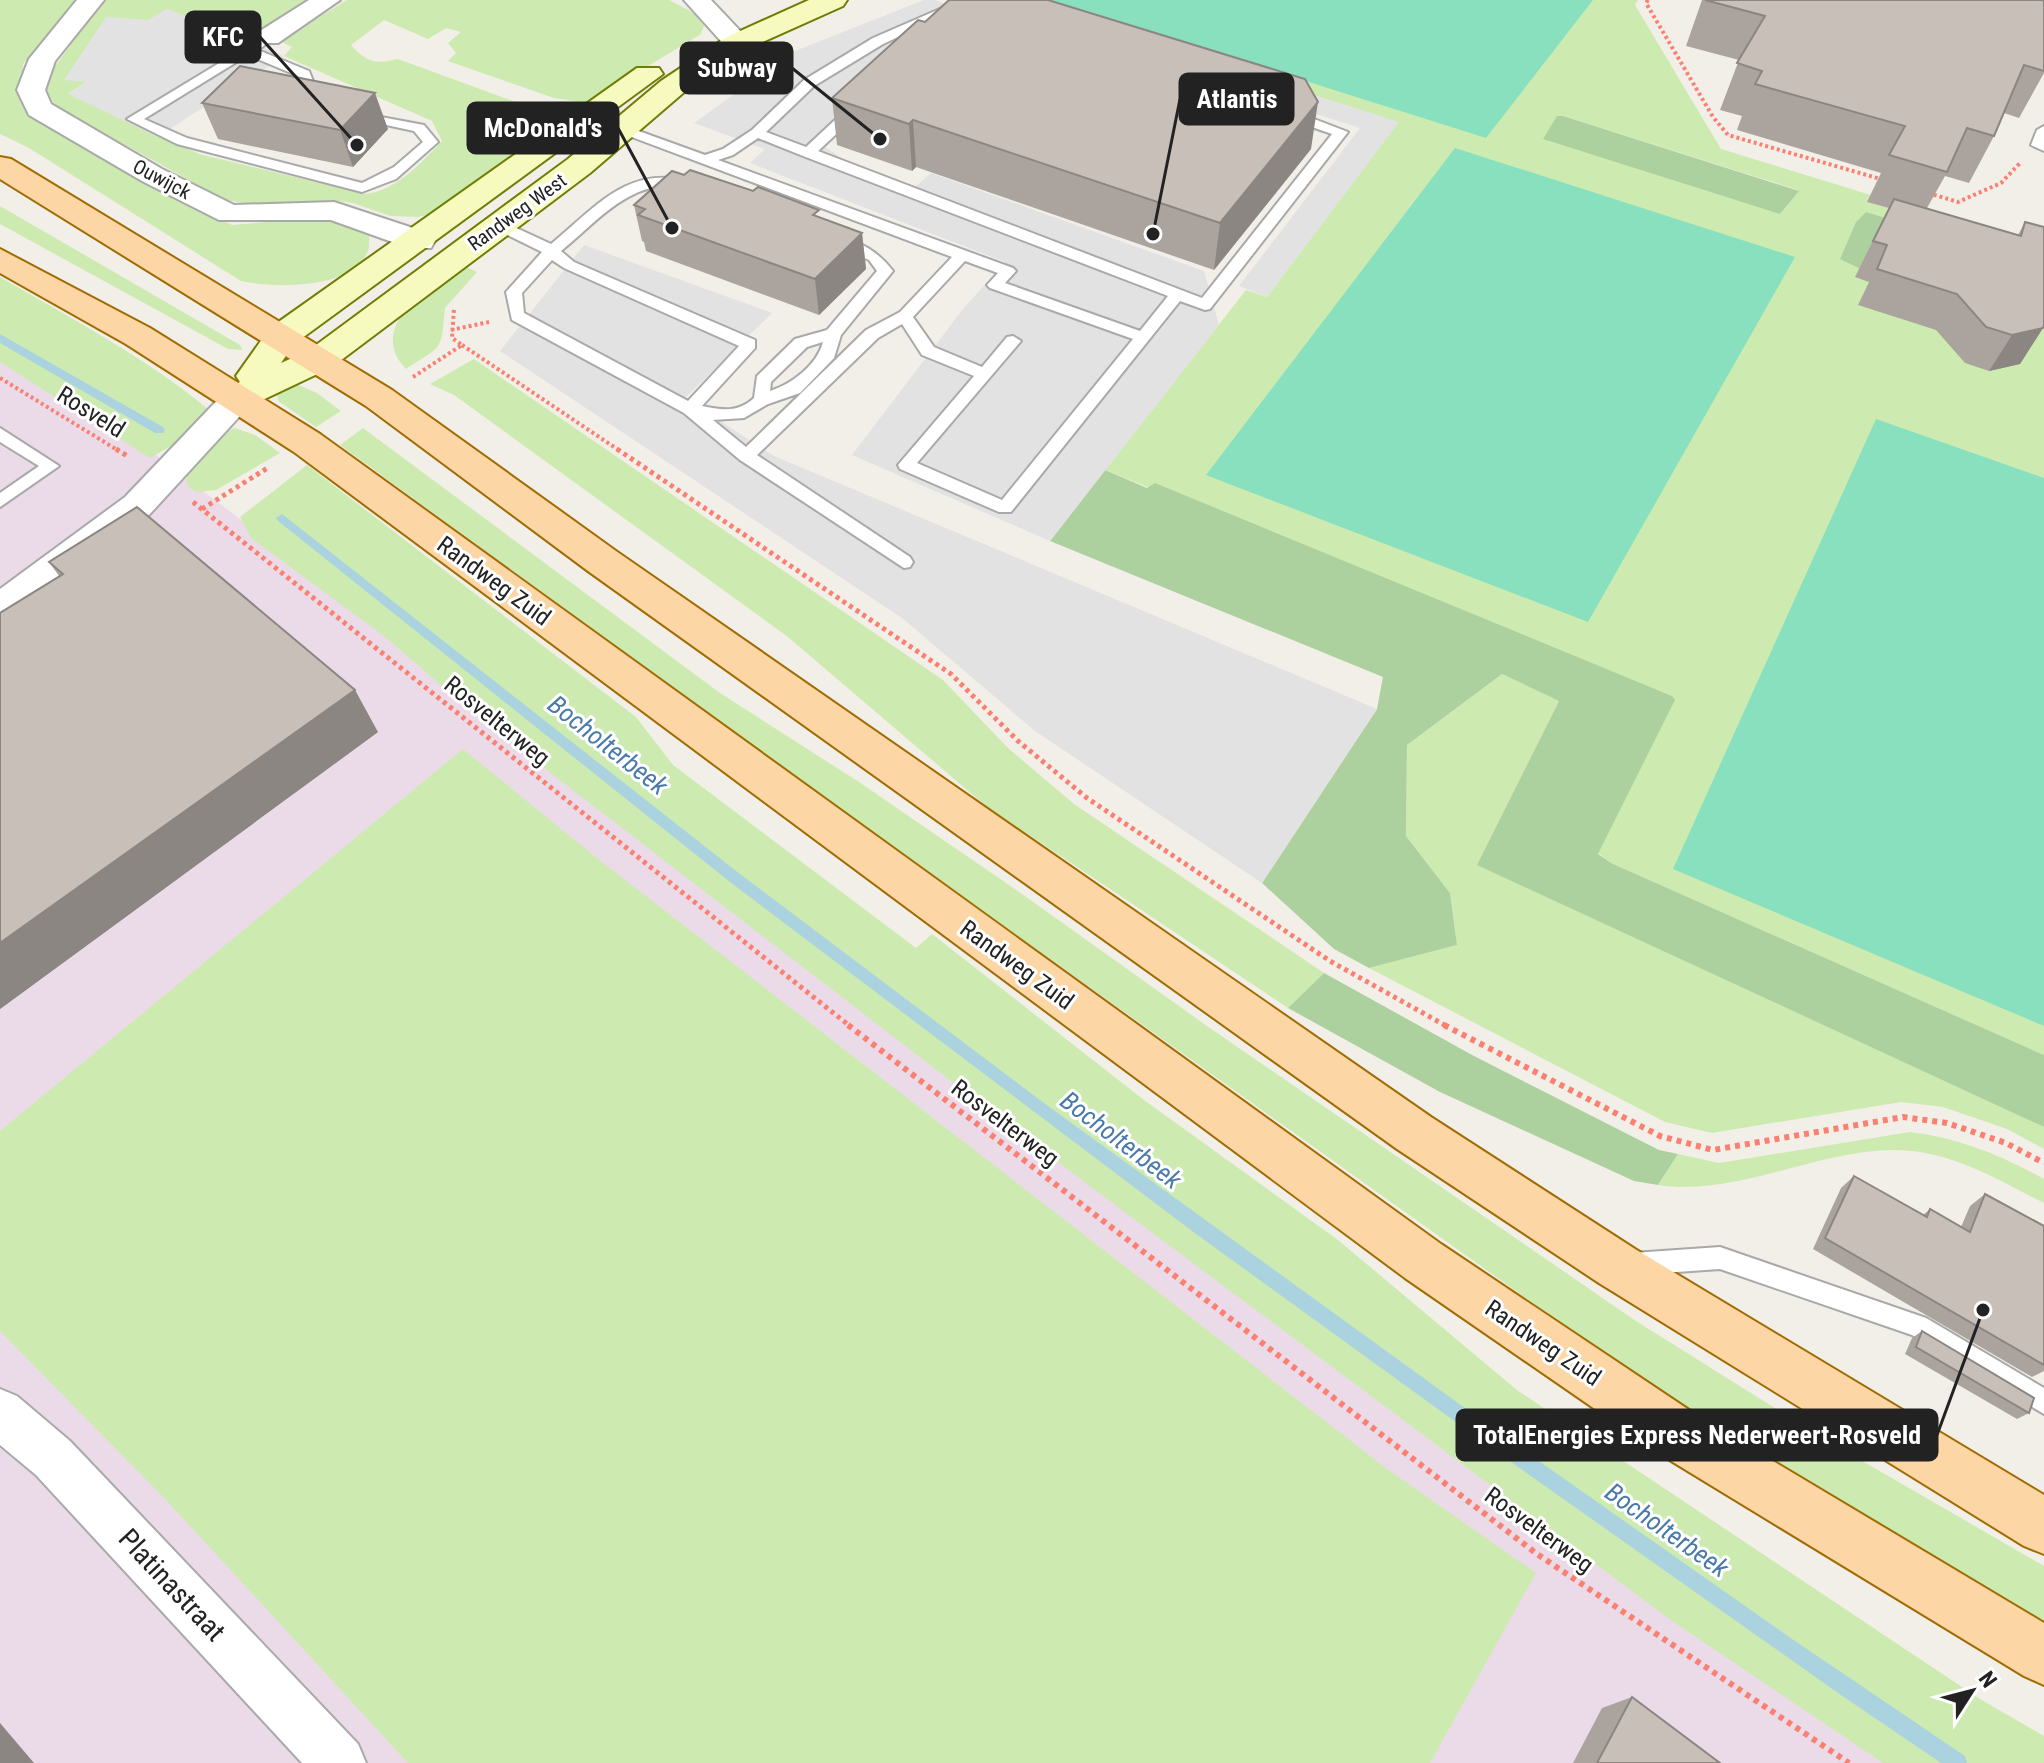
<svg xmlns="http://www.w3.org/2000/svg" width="2044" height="1763" viewBox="0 0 2044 1763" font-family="'Roboto Condensed',sans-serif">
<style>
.industrial{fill:#ebdbe8}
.grass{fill:#cdebb0;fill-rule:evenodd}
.forest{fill:#add19e}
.pitch{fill:#88e0be}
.parking{fill:#e2e2e2}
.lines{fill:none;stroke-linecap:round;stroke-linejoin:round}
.stream{fill:#aad3df;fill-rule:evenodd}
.lane-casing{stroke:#a9a9a9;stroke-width:4}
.street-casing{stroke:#a9a9a9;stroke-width:4}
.secondary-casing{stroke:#707d05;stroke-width:4}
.primary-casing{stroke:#a06b00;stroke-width:4}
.path-far2{stroke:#fa8072;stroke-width:4;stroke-dasharray:3 3;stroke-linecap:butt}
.path-far1{stroke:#fa8072;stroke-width:5;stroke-dasharray:4 4;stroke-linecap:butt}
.path{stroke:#fa8072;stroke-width:6;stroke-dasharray:5 5;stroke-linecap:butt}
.lane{fill:#fff;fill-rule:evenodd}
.street{fill:#fff;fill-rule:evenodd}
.secondary{fill:#f7fabf;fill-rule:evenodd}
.primary{fill:#fcd6a4;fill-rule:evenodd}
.wall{fill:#aba49e}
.shaded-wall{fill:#8b8681}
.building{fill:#c7bfb8;stroke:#8b8681;stroke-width:2}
.labels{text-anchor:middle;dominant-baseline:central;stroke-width:6;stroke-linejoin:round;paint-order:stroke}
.far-street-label{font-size:20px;fill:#222;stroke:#fff}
.street-label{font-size:24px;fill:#222;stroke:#fff}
.water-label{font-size:26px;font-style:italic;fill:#4a7aab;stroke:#fff}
.near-street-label{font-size:28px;fill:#222;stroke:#fff}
.leader{fill:none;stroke:#222;stroke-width:3}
.callout-dot{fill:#222;stroke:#fff;stroke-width:3}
.callout{fill:#222;stroke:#222;stroke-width:3}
.callout-label{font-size:26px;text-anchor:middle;font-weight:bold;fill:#fff}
</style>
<rect width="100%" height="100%" fill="#f2efe9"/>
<path class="industrial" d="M0,357L147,448L1444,1442L1912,1763H0Z"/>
<path class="grass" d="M0,0H80L23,64L22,104L29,112L124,171L232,225L324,217L369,232C369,238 370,246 368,251C355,290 272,288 241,281L29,148L0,134Z
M104,0H311L244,41L167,9L149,20H134L88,81L69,93L199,154L366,194C397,190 422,162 442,141L432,121L284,56L292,47L280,41L347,0H669L694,13L704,26L701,34L587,103L554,98L448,61L456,53L448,43L461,32L446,28L428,39L384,20L351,45C367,63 375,64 398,59L537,110L546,133L440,212L418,217L390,216L353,203L330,200L276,208L225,200L55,106L46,90L47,77Z
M1015,0H1638L1635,5L1721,149L2044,248V1055L1611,863L1598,853L1674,701L1672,696L1105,470L1246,290L1267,297L1398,122ZM1563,116L1798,190V191L1780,214Z
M0,206L240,345L243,350L228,349L0,224Z
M456,262L477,272L445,308C441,352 443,345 406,369C366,328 427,288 456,262Z
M0,277C70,318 145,357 208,409L197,431L150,458L0,362Z
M474,359L943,680L1008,748L1074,804L1324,973L1288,1008L987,807L788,637L454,395L430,384Z
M296,384L317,393L341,411L316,427L278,401L277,391Z
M235,428L255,435L280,453L216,490L196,492L187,486V475L228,431Z
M363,428L720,693L859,782L1022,894L1207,1026L1636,1321L1826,1440L2044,1566V1631L1614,1361L834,805L340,445Z
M307,465L636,717L673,765L916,948L932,934L1144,1100L1338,1240L1517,1390L1980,1699L2044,1736V1763H1883L1672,1621L999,1118L474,714L384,636L251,538L240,517Z
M1502,674L1559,701L1478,865L2044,1127V1149L2007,1129L1943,1107L1901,1102L1712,1133L1665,1122L1369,968L1457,945L1450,893L1406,836L1407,745Z
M463,749L598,859L1387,1469L1536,1573L1430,1763H408L167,1501L0,1331V1131Z
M1910,1132C1959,1138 2001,1155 2044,1179V1203C2006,1184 1968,1161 1925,1153C1838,1136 1747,1199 1658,1185L1678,1154L1719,1163Z"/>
<path class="forest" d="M1557,116H1563L1799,191L1780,214L1543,139Z
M1866,212L2005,255L1869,273L1840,259L1856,222Z
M1105,470L1147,488L1155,483L1672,696L1675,700L1598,854L1611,863L2044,1055V1127L1477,865L1559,701L1502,674L1407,745L1406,836L1450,893L1457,945L1369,968L1334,949L1262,883L1377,709L1383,677L1050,541Z
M1324,973L1474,1056L1659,1150L1678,1154L1658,1185L1634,1181L1440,1092L1288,1008Z"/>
<path class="pitch" d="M1049,0H1593L1486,138Z
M1455,148L1795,257L1588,622L1206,475Z
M1876,419L2044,478V1026L1673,869Z"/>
<path class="parking" d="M924,0H935L971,14L825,147L846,161L914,188L931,173L1204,271L1219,325L1050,541L852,455L963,309L1005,262L750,163L765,149L694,123L795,51Z
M1027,6L1399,122L1267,297L1239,286L1360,128L1016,19Z
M167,9L284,56L157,137L68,94L87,82L64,80L106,17L149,20Z
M584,245L772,313L685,398L774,456L1377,709L1262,883L1035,731L902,618L500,351Z"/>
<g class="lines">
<path class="stream" d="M0,334L163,427L165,430L163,433H155L0,343Z
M282,514L740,874L1048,1106L1516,1445L1795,1641L1965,1756L1967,1763H1941L1838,1693L1504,1457L1192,1231L730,882L278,521L276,518Z"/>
<defs>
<path id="lane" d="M949,5L960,8L883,44L814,86L766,132L806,147L850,106H860V112L818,151L1202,298L1332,134L1286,118V112H1296L1348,132L1210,309L1205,310L1180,301L1011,512H999L900,469L898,465L974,376L922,355L902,324L878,338L757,455L910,557L913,562L910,567L904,568L740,460L684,413L512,320L506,292L542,252L489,226L491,223L512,226L551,244C595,208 627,165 689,181L691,184L684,188C633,176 597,222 561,251L574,262L755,340V348L702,406C722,410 738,413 754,398L757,376L795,339L827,330L877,271L869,260L836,246V240C857,236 881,255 893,271L841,335L834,358L800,393L768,404L744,418L713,420L746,447L866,330L900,312L952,257L621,133L563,136L556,132L563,128L622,125L705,155L723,149L752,130L804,80L873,38ZM758,138L803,156L1168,296L1140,331L1005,283L1016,271L1013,268L718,160L733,155ZM552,260L564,268L739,346L688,401L524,313L522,293ZM965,261L998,273L987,285L990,288L1133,339L1002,500L917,463L1021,341L1013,336L1007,337L982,367L934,347L913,317ZM823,342C817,365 792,384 770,391L771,382L807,347Z
M269,33L276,37L258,50L309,71L323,106L321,109H311L298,76L248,55L144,119L187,138L362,183L394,167L423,142L414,131L354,118V112L424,125L438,142L396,179L362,192L177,144L127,119Z
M2044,126V151L2031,145L2037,130Z
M0,428L59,466L0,507V493L39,466L0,442Z
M1720,1247L1926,1318L2044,1388V1414L1912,1335L1720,1269L1633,1275L1625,1272L1621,1264L1625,1256L1633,1253Z"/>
<path id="street" d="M77,0H104L55,61L45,90L51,104L162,169L234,205L334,202L431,234L435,241L431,248H409L331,220H219L142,181L29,115L17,90L29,59Z
M309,0H340L278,43H260L256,37L260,31Z
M684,0H711L746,37L750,43L746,49H728Z
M239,386L250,389L255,397L250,405L149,515L13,617L0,621V589L125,497L228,389Z
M0,1389L17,1396L70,1441L358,1744L366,1763H302L36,1475L0,1445Z"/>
<path id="secondary" d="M809,0H847L843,6L747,49L683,93L590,173L332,367L252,405L239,409L226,405L221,397L226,389L240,382L236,376L270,328L637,68H659L663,74L294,344L281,363L308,351L568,159L661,81L727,37Z"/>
<path id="primary" d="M0,157L11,159L392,390L616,551L1431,1117L1635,1249L2044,1495V1554L2024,1546L1599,1283L1397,1149L588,571L366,406L0,179Z
M0,249L150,328L320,434L1441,1244L1701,1418L2044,1623V1685L2024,1676L1663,1456L1405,1278L294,452L126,344L0,273Z"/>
</defs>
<use href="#lane" class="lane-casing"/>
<use href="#street" class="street-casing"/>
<use href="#secondary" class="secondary-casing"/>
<use href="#primary" class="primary-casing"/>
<path class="path-far2" d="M1648,0L1646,3L1713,117L1728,135L1884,180
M1928,193L1958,202L2001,183L2020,163
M451,330L489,322
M462,345L620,451
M413,377L462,345L452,338L454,308
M0,378L119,451"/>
<path class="path-far1" d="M116,449L129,457
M617,449L951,674L1018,741L1087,798L1330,961L1448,1027
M193,502L851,1027
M202,509L269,467"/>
<path class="path" d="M848,1025L1537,1554L1849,1763
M1444,1025L1660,1136L1713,1150L1903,1117L1947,1123L2006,1143L2044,1163"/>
<use href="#lane" class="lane"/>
<use href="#street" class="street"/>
<use href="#secondary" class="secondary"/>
<use href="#primary" class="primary"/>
</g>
<path class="wall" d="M1702,0H2044V73L2019,118L2004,113L1994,136L1969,183L1945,176L1927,208L2018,235L2025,222L2043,328L2020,364L1989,371L1965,363L1936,330L1858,305L1869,282L1855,277L1889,208L1867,202L1881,173L1737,130L1742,116L1720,110L1739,60L1686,46Z
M832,98L1311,149L1214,270L916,167L912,171L837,145Z
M202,103L388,129L353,167L218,139Z
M634,205L819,217L862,233L866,269L819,315L646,251L644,242L642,241Z
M49,562L378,732L0,1009V613L59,576Z
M1854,1176L1923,1215L1930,1209L1961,1227L1970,1206L1985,1194L2044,1226V1371L2032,1377L1813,1249L1841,1188Z
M1922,1331L2029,1413L2017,1419L1905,1354L1912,1338Z
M1632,1697L1720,1763H1573L1602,1708Z"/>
<path class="shaded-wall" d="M375,93L388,129L353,167L340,130Z
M1318,102L1311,149L1214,270L1220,223Z
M913,120L916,167L912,171L909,124Z
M862,233L866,269L819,315L815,279Z
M2043,328L2020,364L1989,371L2012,335Z
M355,690L378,732L0,1009V943Z
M0,1723L34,1763H0Z"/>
<path class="building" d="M949,0H1048L1305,79L1318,102L1220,223L913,120L909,124L832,98L918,20L925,22Z
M1705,0H2044V71L2024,65L1994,136L1967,128L1947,172L1889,155L1905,126L1755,84L1762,71L1737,63L1765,16Z
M240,66L375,93L340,130L202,103Z
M690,170L753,191L758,187L819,210L813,215L862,233L815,279L638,215L645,209L634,205L672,171L684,175Z
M1894,199L2021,236L2025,222L2044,227V325L2043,328L2012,335L1986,327L1957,294L1877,269L1887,245L1873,241Z
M137,507L355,690L0,943V613L63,574L49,562Z
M1854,1176L1927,1217L1930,1209L1970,1232L1985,1194L2044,1226V1365L1825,1238Z
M1922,1331L2034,1398L2029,1413L1916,1347Z
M1632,1697L1720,1763H1597Z"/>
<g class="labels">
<g class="far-street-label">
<text transform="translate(162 179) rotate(28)">Ouwijck</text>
<text transform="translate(517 212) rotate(-36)">Randweg West</text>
</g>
<g class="street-label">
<text transform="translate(91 412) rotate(32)">Rosveld</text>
<text transform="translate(494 581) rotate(36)">Randweg Zuid</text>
<text transform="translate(497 721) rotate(39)">Rosvelterweg</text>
<text transform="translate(1017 965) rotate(36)">Randweg Zuid</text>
<text transform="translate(1005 1123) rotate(37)">Rosvelterweg</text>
<text transform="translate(1543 1343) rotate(34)">Randweg Zuid</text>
<text transform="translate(1539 1530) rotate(36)">Rosvelterweg</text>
</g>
<g class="water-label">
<text transform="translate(608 745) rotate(38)">Bocholterbeek</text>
<text transform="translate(1121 1140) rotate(37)">Bocholterbeek</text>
<text transform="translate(1667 1530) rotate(35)">Bocholterbeek</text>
</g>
<g class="near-street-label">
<text transform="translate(172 1585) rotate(47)">Platinastraat</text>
</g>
</g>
<path class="leader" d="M357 145L260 37M880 139L792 68M1153 234L1180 99M672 228L618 128M1983 1310L1937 1435"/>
<g class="callout-dot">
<circle cx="357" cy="145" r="8"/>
<circle cx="880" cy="139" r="8"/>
<circle cx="1153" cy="234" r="8"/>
<circle cx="672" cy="228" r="8"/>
<circle cx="1983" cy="1310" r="8"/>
</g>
<g class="callout">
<rect x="186" y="12" width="74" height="50" rx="8"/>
<rect x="681" y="43" width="111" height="50" rx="8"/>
<rect x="1180" y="74" width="113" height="50" rx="8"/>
<rect x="468" y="103" width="150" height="50" rx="8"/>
<rect x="1457" y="1410" width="480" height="50" rx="8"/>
</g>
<g class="callout-label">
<text x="223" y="46">KFC</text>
<text x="737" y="77">Subway</text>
<text x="1237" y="108">Atlantis</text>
<text x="543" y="137">McDonald's</text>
<text x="1697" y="1444">TotalEnergies Express Nederweert-Rosveld</text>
</g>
<g transform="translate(1972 1691) rotate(54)" stroke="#ffffff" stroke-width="6" paint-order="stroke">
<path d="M0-6L14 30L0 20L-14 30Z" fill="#222222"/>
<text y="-12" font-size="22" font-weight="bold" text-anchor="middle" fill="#222222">N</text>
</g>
</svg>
